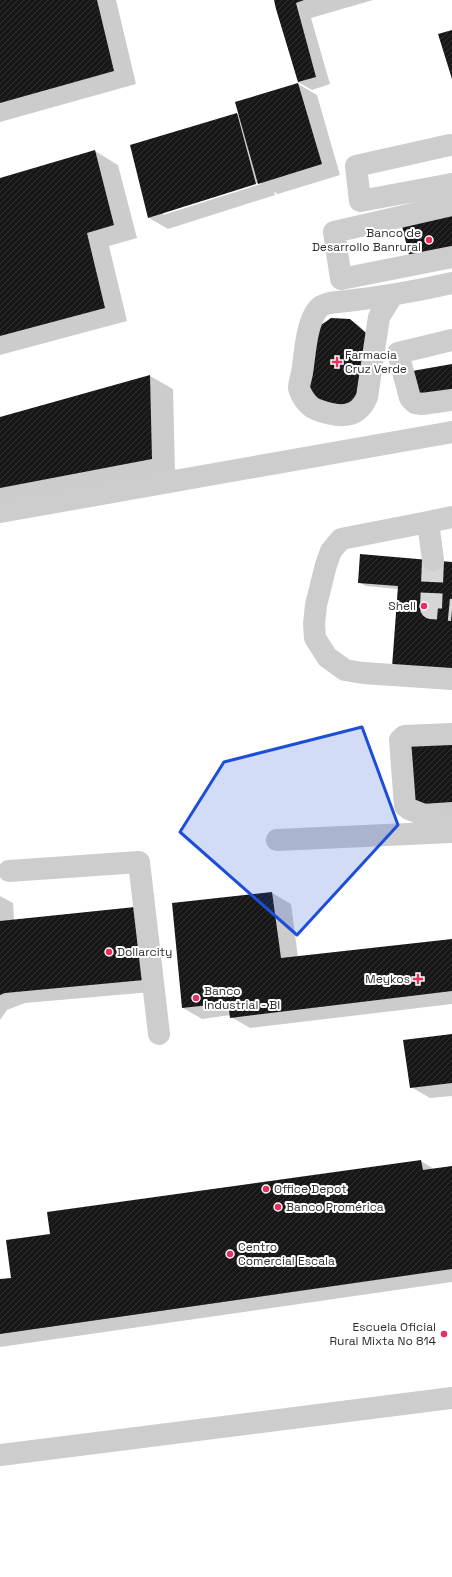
<svg xmlns="http://www.w3.org/2000/svg" width="452" height="1577" viewBox="0 0 452 1577" font-family="'Space Grotesk',sans-serif">
<style>
.shadow{fill:#0003;fill-rule:evenodd}
.building{fill:url(#building-hatch)}
.lines{fill:none;stroke-linecap:round;stroke-linejoin:round}
.minor-tunnel{stroke:#d6d6d6;stroke-width:22;stroke-dasharray:22 11;stroke-linecap:butt}
.minor{stroke:#cdcdcd;stroke-width:22}
.marked{fill:#1d4ed8;fill-opacity:0.2;stroke:#1d4ed8;stroke-width:3;stroke-linejoin:round}
.poi-dot{fill:#e9305d;stroke:#fff;stroke-width:1.5}
.labels{text-anchor:middle;dominant-baseline:central;stroke-width:4;stroke-linejoin:round;paint-order:stroke}
.poi-label{font-size:12px;fill:#303030;stroke:#fff;text-anchor:start}
</style>
<defs>
<pattern id="building-hatch" width="6" height="6" patternUnits="userSpaceOnUse"><rect width="6" height="6" fill="#171717"/><path d="M-1 1l2-2M0 6l6-6M5 7l2-2" fill="none" stroke="#303030"/></pattern>
</defs>
<rect width="100%" height="100%" fill="#fff"/>
<path class="shadow" d="M0,0H116L136,84L0,122Z
M275,0H373L311,18L330,84L312,90L298,82Z
M298,84L317,95L340,175L278,194L274,192L275,195L168,229L149,218L237,114L240,116ZM261,182V184L163,215V212Z
M95,151L118,165L137,238L109,246L127,321L0,355V179Z
M350,320L357,324L372,338L365,401Z
M150,376L173,389L175,472L0,505V418Z
M452,563L398,589L366,586L359,582Z
M452,739V816L408,804Z
M272,893L291,904L298,957L452,940V1004L250,1028L231,1017V1015L202,1019L183,1008Z
M0,896L13,903L14,920L135,908L163,991L25,1003L7,1010L0,1020Z
M452,1035V1096L430,1098L411,1087Z
M421,1161L434,1169L452,1167V1282L0,1347V1281L12,1279L51,1235Z"/>
<path class="building" d="M0,0H97L114,71L0,103Z
M274,0H304L296,3L316,77L298,82L276,9L288,5L276,9Z
M452,30V79L438,34Z
M298,83L322,164L258,184L235,102Z
M237,113L256,184L148,218L130,145Z
M95,150L114,225L87,233L105,308L0,336V178Z
M452,213V253L411,263L402,226Z
M331,318L350,319L366,333L358,397L345,409L320,406L308,392L318,327Z
M452,364V391L417,398L412,371Z
M150,375L152,459L0,488V417Z
M360,554L452,562V672L392,667L398,586L358,583Z
M452,738V802L407,805L403,740Z
M272,892L281,958L452,939V991L230,1018L228,1003L182,1008L172,903Z
M135,907L144,980L5,993L0,995V921Z
M452,1034V1083L410,1088L403,1040Z
M421,1160L423,1170L452,1166V1269L0,1334V1279L11,1278L6,1240L50,1234L47,1212Z"/>
<g class="lines">
<path class="minor-tunnel" d="M433,560L431,608L452,610"/>
<path class="minor" d="M450,145L356,166L360,201L452,184
M452,205L334,232L341,279L452,257
M392,296L379,317L367,397C357,421 335,417 315,409C308,406 301,396 299,388C299,384 301,378 302,373C305,355 306,323 318,309C323,302 339,302 347,301C382,297 417,291 452,283
M452,340L398,353L410,398L415,403L422,404L452,400
M0,512L452,432
M428,522L341,539L331,551L326,565L316,605L314,624L315,638L327,657L345,670L363,673L452,679
M433,560L428,522L452,517
M452,734L404,736L400,740L405,806L409,809L452,826
M277,840L452,832
M9,871L139,862L159,1034
M0,1455L452,1398"/>
</g>
<path class="marked" d="M362,727L398,825L297,935L180,832L224,762Z"/>
<g class="poi-dot">
<circle cx="429" cy="240" r="4"/>
<path d="M335 356h4v4h4v4h-4v4h-4v-4h-4v-4h4z"/>
<circle cx="424" cy="606" r="4"/>
<circle cx="109" cy="952" r="4"/>
<path d="M416 973h4v4h4v4h-4v4h-4v-4h-4v-4h4z"/>
<circle cx="196" cy="998" r="4"/>
<circle cx="266" cy="1189" r="4"/>
<circle cx="278" cy="1207" r="4"/>
<circle cx="230" cy="1254" r="4"/>
<circle cx="444" cy="1334" r="4"/>
</g>
<g class="labels">
<g class="poi-label">
<text x="421" y="233" text-anchor="end">Banco de<tspan x="421" dy="14">Desarrollo Banrural</tspan></text>
<text x="345" y="355">Farmacia<tspan x="345" dy="14">Cruz Verde</tspan></text>
<text x="416" y="606" text-anchor="end">Shell</text>
<text x="117" y="952">Dollarcity</text>
<text x="410" y="979" text-anchor="end">Meykos</text>
<text x="204" y="991">Banco<tspan x="204" dy="14">Industrial - BI</tspan></text>
<text x="274" y="1189">Office Depot</text>
<text x="286" y="1207">Banco Promérica</text>
<text x="238" y="1247">Centro<tspan x="238" dy="14">Comercial Escala</tspan></text>
<text x="436" y="1327" text-anchor="end">Escuela Oficial<tspan x="436" dy="14">Rural Mixta No 814</tspan></text>
</g>
</g>
</svg>
